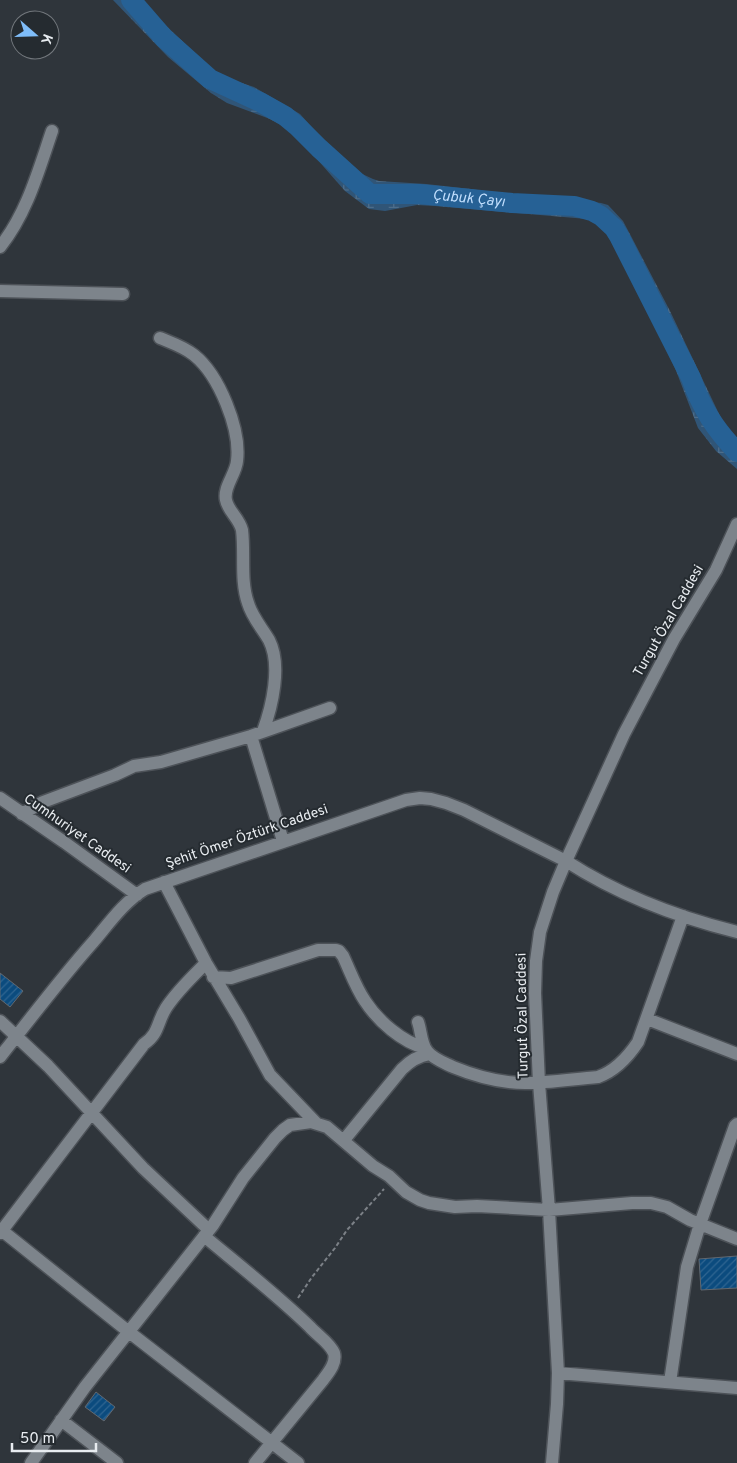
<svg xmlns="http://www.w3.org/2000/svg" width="737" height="1463" viewBox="0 0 737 1463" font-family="Overpass,sans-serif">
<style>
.wetland{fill:url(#wetland-marsh)}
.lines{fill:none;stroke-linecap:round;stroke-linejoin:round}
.river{stroke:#266195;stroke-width:20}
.building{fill:url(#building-hatch);stroke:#62686f}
.minor-casing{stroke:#4d5258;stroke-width:15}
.path{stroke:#7c8187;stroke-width:2;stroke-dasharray:4 2.5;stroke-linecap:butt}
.minor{stroke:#7d848b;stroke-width:12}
.labels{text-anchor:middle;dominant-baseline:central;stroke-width:4;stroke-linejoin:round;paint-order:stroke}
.street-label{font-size:14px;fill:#e8ecf0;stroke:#252b30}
.water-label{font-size:15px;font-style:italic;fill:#c0defd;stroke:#252b30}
</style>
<defs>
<pattern id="wetland-marsh" width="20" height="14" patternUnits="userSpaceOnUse" patternTransform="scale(1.25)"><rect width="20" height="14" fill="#305577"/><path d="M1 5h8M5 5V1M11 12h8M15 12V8" fill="none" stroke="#4e6e8b"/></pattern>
<pattern id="building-hatch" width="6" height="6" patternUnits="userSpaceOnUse" patternTransform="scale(1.25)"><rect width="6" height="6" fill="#0b4b7e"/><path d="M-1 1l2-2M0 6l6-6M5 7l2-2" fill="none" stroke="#2f6591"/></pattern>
</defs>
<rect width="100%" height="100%" fill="#2f353b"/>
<path class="wetland" d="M113,0H143L159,19L217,74L223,77L254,87L300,114L317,133L358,172L373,179L379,181L426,184L471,189L537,199H569L601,203L608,205L623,221L632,238L670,311L720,416L725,427L737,441V469L716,451L698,428L675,368L649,313L611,241L603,228L596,223L587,219L435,206L417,205L385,211L369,209L345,191L301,141L286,128L270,119L227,103L211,93L168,57Z"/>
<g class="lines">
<path class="river" id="s1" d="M131,0L164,38L210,79L260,102L285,116L297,126L319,148L370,194H419L512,203L574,206L592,211L601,216L614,228L619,236L691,378C702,409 715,429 737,452"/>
</g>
<path class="building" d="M0,973L23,991L10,1007L0,999Z
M737,1256V1288L701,1290L699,1259Z
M96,1392L115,1407L104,1421L85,1407Z"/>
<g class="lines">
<defs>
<path id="minor" d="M0,247C27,213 38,172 52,131
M0,291L123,294
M160,338C172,343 184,347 194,355C219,375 241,429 237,461C236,474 223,487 226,500C228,511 239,518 242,530C245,554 240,580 248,603C252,617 262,628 269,640C282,665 272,707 263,731
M251,736L283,841
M0,798L64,842L137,895
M22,814L43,802L115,775L134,766L161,762L251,736L330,708
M164,882L206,963L239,1018L270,1075L316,1123
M213,977L231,978L318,950H336L339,951L343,956C350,971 356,988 365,1001C378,1021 402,1042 425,1048
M647,1019L737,1054
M0,1021L48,1066L143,1168L209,1230
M418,1022C421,1030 421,1044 427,1051C433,1059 445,1063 453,1067C475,1076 501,1083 525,1083C549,1083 573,1079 598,1077C615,1071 628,1057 638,1042L683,916
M0,1057C31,1018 61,978 94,941C110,922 124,902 145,889L406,800L420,798L431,799L446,803L464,810L566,861C617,894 677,917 737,932
M344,1140L402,1069C410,1061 418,1056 429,1054
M0,1229L129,1332L298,1463
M0,1233C48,1170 96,1107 144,1044C159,1034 157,1022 166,1008C177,991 192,977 206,963
M204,1236C240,1266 277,1295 310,1327C317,1335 330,1343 334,1353C337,1363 328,1373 323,1380L255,1463
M558,1373L737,1388
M670,1382L687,1267L700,1224L735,1126L737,1124
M61,1420L117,1463
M31,1463L85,1387L213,1225L243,1178L275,1138L283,1130L290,1125L311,1122L327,1127L373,1166L389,1176L406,1192L420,1200L429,1203L455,1207L477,1206L549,1210L632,1203H651L667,1207L690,1220L737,1239
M552,1463L557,1404L558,1373L549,1210L539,1083L535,993L536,961L540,932L553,892L566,861L624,734L674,639L716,570L737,524"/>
</defs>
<use href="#minor" class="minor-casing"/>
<path class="path" d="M298,1298L312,1277L335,1248L347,1230L384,1189"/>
<use href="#minor" class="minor"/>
</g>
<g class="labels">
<g class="street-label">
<text transform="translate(669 621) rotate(-60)">Turgut Özal Caddesi</text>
<text transform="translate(77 834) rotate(35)">Cumhuriyet Caddesi</text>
<text transform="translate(247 837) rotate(-19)">Şehit Ömer Öztürk Caddesi</text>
<text transform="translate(523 1016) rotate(-91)">Turgut Özal Caddesi</text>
</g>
<g class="water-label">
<text stroke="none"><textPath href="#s1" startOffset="410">Çubuk Çayı</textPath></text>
</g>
</g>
<g transform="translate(35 35) rotate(110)"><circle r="24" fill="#252b30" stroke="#73787d"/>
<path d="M0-4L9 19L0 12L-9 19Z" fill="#7fbdf9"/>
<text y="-8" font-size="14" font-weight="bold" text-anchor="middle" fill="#e8ecf0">K</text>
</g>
<path d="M12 1443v8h84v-8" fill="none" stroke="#e8ecf0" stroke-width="2.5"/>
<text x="20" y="1443" font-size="15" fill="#e8ecf0" stroke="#252b30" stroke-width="4" paint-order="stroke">50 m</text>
</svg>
